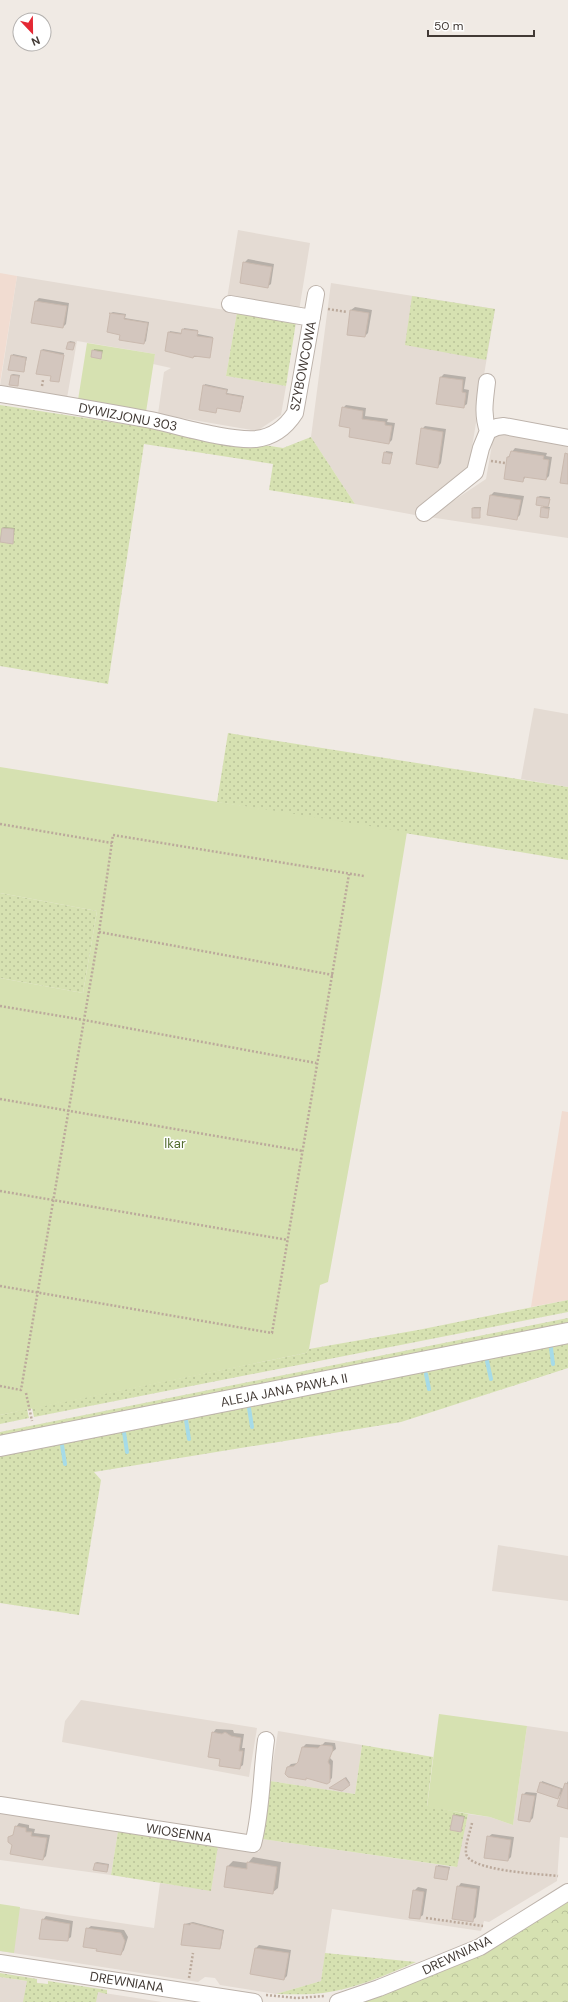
<svg xmlns="http://www.w3.org/2000/svg" width="568" height="2002" viewBox="0 0 568 2002" font-family="'DM Sans',sans-serif">
<style>
.residential{fill:#e4dbd3}
.commercial{fill:#f1dcd1}
.grass{fill:url(#grass-dots)}
.forest{fill:url(#forest-crowns)}
.garden{fill:#d6e1b1}
.shadow{fill:#0003}
.lines{fill:none;stroke-linecap:round;stroke-linejoin:round}
.stream{stroke:#a6dbe8;stroke-width:4}
.building{fill:#d3c6be;stroke:#cabaaf}
.minor-casing{stroke:#bdb3ab;stroke-width:18}
.tertiary-casing{stroke:#bdb3ab;stroke-width:22}
.path{stroke:#bba99b;stroke-width:2.5;stroke-dasharray:2 2;stroke-linecap:butt}
.minor{stroke:#fff;stroke-width:16}
.tertiary{stroke:#fff;stroke-width:20}
.labels{text-anchor:middle;dominant-baseline:central;stroke-width:3;stroke-linejoin:round;paint-order:stroke}
.street-label{font-size:13px;fill:#423a35;stroke:#fff}
.park-label{font-size:13px;fill:#546d2f;stroke:#fff}
</style>
<defs>
<pattern id="grass-dots" width="8" height="8" patternUnits="userSpaceOnUse"><rect width="8" height="8" fill="#d6e1b1"/><path d="M2 2h.1M6 6h.1" fill="none" stroke="#b9c299" stroke-width="1.8" stroke-linecap="round"/></pattern>
<pattern id="forest-crowns" width="20" height="18" patternUnits="userSpaceOnUse"><rect width="20" height="18" fill="#d6e1b1"/><path d="M2 6a3 3 0 1 1 6 0M12 15a3 3 0 1 1 6 0" fill="none" stroke="#b9c299"/></pattern>
</defs>
<rect width="100%" height="100%" fill="#f0eae4"/>
<path class="residential" d="M238,230L310,243L299,311L227,299Z
M17,276L237,312L226,376L286,386L281,415L257,431L158,414L164,372L171,368L153,364L155,354L77,341L67,398L0,386Z
M331,283L495,309L468,471L415,515L355,504L311,437Z
M494,433L568,445V538L429,517L486,479Z
M534,708L568,714V787L521,779Z
M498,1545L568,1556V1601L492,1591Z
M81,1700L257,1728L249,1777L62,1742L65,1721Z
M527,1726L568,1732V1838L560,1837L557,1881L489,1922L484,1921L481,1931L332,1909L321,1981L276,1994L220,1985L215,1978L205,1977L198,1982L0,1951V1905L154,1928L160,1883L211,1890L218,1846L259,1852L262,1839L456,1867L468,1814L490,1817L513,1825Z
M278,1731L362,1745L355,1794L270,1781Z
M0,1813L118,1831L111,1875L0,1860Z
M0,1977L130,1997L162,2002H0Z"/>
<path class="commercial" d="M0,273L17,276L0,383Z
M562,1111L568,1112V1300L531,1307Z"/>
<path class="grass" d="M412,296L495,309L486,360L405,345Z
M237,312L296,322L286,386L226,376Z
M0,405L283,448L311,437L355,504L269,490L273,464L144,444L108,684L0,666Z
M228,733L568,787V860L217,802Z
M0,893L97,911L83,993L0,978Z
M568,1300V1312L34,1417L32,1408L306,1353L309,1349L418,1330Z
M568,1318V1324L0,1437V1432Z
M568,1343V1368L401,1422L94,1472L101,1480L79,1615L0,1603V1456Z
M27,1409L29,1418L0,1424V1415Z
M362,1745L433,1757L427,1806L468,1814L457,1867L262,1839L270,1781L355,1794Z
M118,1831L218,1846L211,1891L111,1875Z
M325,1953L416,1962C386,1975 355,1989 323,1993C307,1995 292,1994 276,1994L321,1981Z
M0,1973L37,1979V1983L48,1984V1981L107,1990V1994L98,1992L96,2002H23L27,1981L0,1977Z"/>
<path class="forest" d="M568,1899V2002H362Z"/>
<path class="garden" d="M87,343L155,354L146,412L78,400Z
M0,767L407,832L380,996L328,1282L320,1285L309,1349L306,1353L0,1415V978L83,993L97,911L0,893Z
M439,1714L527,1726L513,1825L490,1817L427,1807Z
M0,1904L20,1907L14,1953L0,1951Z"/>
<path class="shadow" d="M248,259L274,264L271,284L267,287L244,263Z
M39,298L69,303L66,324L63,327L35,302Z
M355,307L372,310L368,333L365,336L351,310Z
M113,312L126,314L125,318L149,322L146,341L144,343L121,334L111,313Z
M184,328L198,330V334L213,337L209,357H193L169,333L170,331L182,333Z
M70,341L75,342L73,349L69,342Z
M43,349L64,353L59,381L52,375L42,350Z
M94,349L103,350L101,358L92,356Z
M13,354L27,357L24,371L12,356Z
M13,374L20,375L17,385L11,375Z
M444,374L466,377L464,389L469,390L467,404L463,407L441,377Z
M205,384L228,389L227,393L244,396L241,410L240,411L217,408L215,412L204,386Z
M346,405L366,408L365,416L388,419L387,422L395,423L392,440L389,443L351,427L343,408Z
M425,426L446,429L441,463L438,467L422,429Z
M515,448L547,453L546,456L552,457L549,476L546,479L526,476L523,481L508,457Z
M386,451L393,452L390,463L385,453Z
M494,492L524,496L520,515L517,518L488,514L491,495Z
M540,496L550,497L549,505L547,507H550L547,517L542,508L544,505L538,497Z
M474,507H481L479,517L473,508Z
M4,527L15,528L12,543L2,528Z
M216,1729L233,1730L234,1733L244,1734L242,1748H245L243,1765L239,1768L213,1733Z
M325,1742L335,1743L336,1749L331,1753L330,1758L333,1761L332,1778L329,1781L307,1778L305,1779L288,1767L291,1764L298,1763L303,1747L306,1744L322,1745Z
M346,1777L350,1783L349,1784L331,1788Z
M542,1781L564,1789L568,1781V1808L562,1793L558,1798L541,1783Z
M526,1792L537,1793L533,1818L530,1821L523,1795Z
M456,1814L465,1816L461,1831L454,1816Z
M19,1823L29,1825V1828L35,1829L34,1833L50,1835L46,1856L43,1859L13,1845L9,1838L15,1833L16,1827Z
M492,1834L514,1837L511,1857L508,1860L488,1837Z
M253,1857L281,1862L278,1888L272,1893L228,1866L233,1861L248,1863Z
M97,1862L109,1864L108,1870L106,1871L95,1863Z
M438,1865L450,1867L447,1879L435,1878Z
M461,1883L480,1886L476,1917L473,1920L458,1887Z
M418,1887L427,1889L423,1915L419,1918L414,1891Z
M46,1916L73,1921L71,1937L67,1940L43,1920Z
M193,1922L224,1930L221,1947L220,1948L185,1924Z
M91,1926L124,1930L128,1937L124,1950L121,1954L98,1948L87,1929Z
M259,1945L291,1950L287,1976L284,1979L252,1974L256,1948Z"/>
<g class="lines">
<path class="stream" d="M551,1348L553,1364
M487,1361L491,1379
M426,1374L429,1389
M249,1408L252,1427
M186,1420L189,1439
M124,1432L127,1452
M62,1445L65,1464"/>
</g>
<path class="building" d="M243,262L272,267L268,288L240,283Z
M35,301L67,306L63,328L31,323Z
M350,310L369,313L365,337L347,335Z
M109,313L125,315L124,319L148,323L144,344L119,340L120,335L107,332L110,314Z
M182,329L198,331L197,336L213,338L210,358L194,356L193,358L165,351L168,332L181,334Z
M68,342L75,343L73,350L66,349Z
M41,350L64,355L59,382L50,381L51,376L36,374Z
M92,350L102,352L101,359L91,357Z
M11,355L26,358L24,372L8,370Z
M11,375L19,376L18,386L9,385Z
M440,377L463,380L462,392L466,393L464,408L436,404Z
M203,385L227,390L226,394L243,397L240,412L217,408L216,413L199,410Z
M342,407L363,411L362,419L385,422V425L392,426L389,444L349,437L350,428L339,426Z
M421,428L443,432L438,468L416,464Z
M511,451L544,456L543,459L549,460L546,480L524,477L523,482L504,479L507,457H509Z
M384,452L392,454L390,464L382,463Z
M565,453L568,454V484L560,483Z
M490,495L521,500L517,520L487,515Z
M537,497L550,499L548,507L536,505Z
M541,507L549,509L548,518L540,517Z
M472,508H480V518H472Z
M2,528L14,529L13,544L0,542Z
M212,1732L222,1734L225,1732L231,1736L241,1738L239,1751H243L240,1769L219,1766L220,1759L208,1757Z
M321,1745L332,1746L333,1750L328,1762L330,1765V1782L327,1784L306,1778V1780L288,1777L285,1774L287,1767L294,1766L298,1762L302,1747L318,1748Z
M345,1778L350,1785L342,1791L329,1788Z
M540,1782L561,1789L558,1799L537,1792Z
M565,1783L568,1784V1809L557,1806Z
M522,1794L535,1796L530,1822L518,1820Z
M453,1815L464,1817L461,1832L450,1830Z
M15,1826L26,1828V1832H32L31,1836L47,1838L43,1860L10,1854L12,1845L8,1842V1837L13,1835Z
M487,1836L511,1840L508,1861L484,1858Z
M247,1862L277,1867L273,1894L224,1887L227,1866L247,1869Z
M95,1863L108,1865L107,1872L93,1870Z
M436,1866L449,1868L447,1880L434,1878Z
M457,1886L477,1889L473,1922L452,1919Z
M413,1890L424,1892L420,1919L409,1918Z
M42,1919L70,1924L68,1941L39,1939Z
M191,1923L223,1931L220,1949L181,1945L184,1924L190,1925Z
M86,1928L121,1933L125,1941L121,1955L96,1951L97,1949L83,1947Z
M255,1948L289,1953L284,1980L250,1974Z"/>
<g class="lines">
<defs>
<path id="minor" d="M230,304L312,318
M487,382C485,400 482,414 488,431
M0,394C50,402 101,411 151,420C180,426 227,441 256,439C273,437 286,427 295,413L316,294
M488,431L497,427L504,426L568,438
M424,513L475,472L481,448L488,431
M0,1805L253,1844C262,1810 261,1775 266,1740
M0,1963L254,2002
M338,2002L379,1988L480,1947L568,1892"/>
<path id="tertiary" d="M0,1446L568,1333"/>
</defs>
<use href="#minor" class="minor-casing"/>
<use href="#tertiary" class="tertiary-casing"/>
<path class="path" d="M328,309L347,312
M42,386L43,380
M491,461L505,463
M0,824L112,843
M99,932L333,975
M0,1006L84,1020L316,1063
M0,1099L303,1151
M0,1191L288,1240
M0,1286L272,1333L349,874
M0,1386L21,1390L99,932L113,835L364,876
M26,1393L32,1421
M472,1823C470,1832 465,1845 466,1853C467,1871 542,1874 558,1876
M426,1918L483,1926
M189,1978L193,1953
M266,1995L297,1998L325,1996"/>
<use href="#minor" class="minor"/>
<use href="#tertiary" class="tertiary"/>
</g>
<g class="labels">
<g class="street-label">
<text transform="translate(303 366) rotate(-79)">SZYBOWCOWA</text>
<text transform="translate(128 417) rotate(11)">DYWIZJONU 303</text>
<text transform="translate(284 1390) rotate(-11)">ALEJA JANA PAWŁA II</text>
<text transform="translate(179 1833) rotate(9)">WIOSENNA</text>
<text transform="translate(457 1955) rotate(-25)">DREWNIANA</text>
<text transform="translate(127 1982) rotate(9)">DREWNIANA</text>
</g>
<g class="park-label">
<text x="175" y="1143">Ikar</text>
</g>
</g>
<g transform="translate(32 32) rotate(158)"><circle r="19" fill="#ffffff" stroke="#b3b0ae"/>
<path d="M0-3L7 15L0 10L-7 15Z" fill="#e42834"/>
<text y="-6" font-size="11" font-weight="bold" text-anchor="middle" fill="#423a35">N</text>
</g>
<path d="M428 30v6h106v-6" fill="none" stroke="#423a35" stroke-width="2"/>
<text x="434" y="30" font-size="12" fill="#423a35" stroke="#ffffff" stroke-width="3" paint-order="stroke">50 m</text>
</svg>
